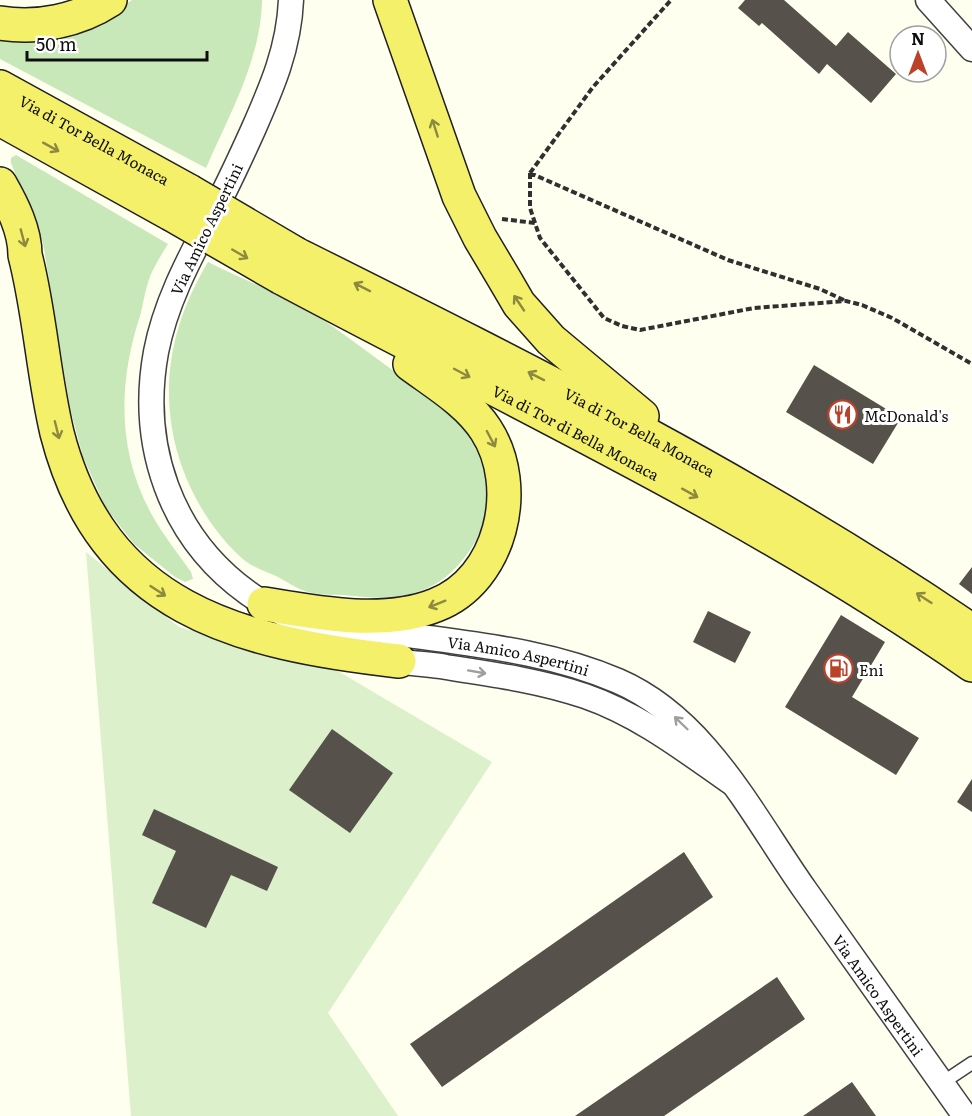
<svg xmlns="http://www.w3.org/2000/svg" width="972" height="1116" viewBox="0 0 972 1116" font-family="Literata,serif">
<style>
.green{fill:#c8e8ba}
.pitch{fill:#dbf0cb}
.building{fill:#56524b}
.lines{fill:none;stroke-linecap:round;stroke-linejoin:round}
.lane-casing{stroke:#414141;stroke-width:15}
.street-casing{stroke:#414141;stroke-width:27}
.primary-casing{stroke:#1f1f1f;stroke-width:36}
.path{stroke:#303030;stroke-width:4;stroke-dasharray:6 3;stroke-linecap:butt}
.lane{stroke:#fff;stroke-width:12}
.street{stroke:#fff;stroke-width:24}
.primary{stroke:#f5f069;stroke-width:33}
.primary-bridge-casing{stroke:#1f1f1f;stroke-width:36;stroke-linecap:butt}
.primary-bridge{stroke:#f5f069;stroke-width:33}
.oneway{stroke:#8d8a40}
.oneway2{stroke:#9f9f9f}
.labels{text-anchor:middle;dominant-baseline:central;stroke-width:6;stroke-linejoin:round;paint-order:stroke}
.street-label{font-size:15px;fill:#0e0e0e;stroke:#fff}
.poi-label{font-size:15px;fill:#0e0e0e;stroke:#fff;text-anchor:start}
</style>
<rect width="100%" height="100%" fill="#feffef"/>
<path class="green" d="M132,0H262C261,60 229,115 206,168L0,59V40H25L116,11Z
M16,155L168,244C163,252 158,260 154,268C146,282 144,301 140,316C118,383 117,452 152,515C163,535 178,553 191,572L193,579L185,582L175,577L134,544L106,508L83,457L70,408L43,243L11,163V158Z
M208,262C242,279 283,295 314,314C344,333 372,356 401,376C419,389 440,400 456,414C472,430 480,452 486,473C492,495 487,522 475,542C446,591 408,602 354,596C339,594 322,596 308,592C297,589 286,581 276,576C266,572 253,567 244,560C214,534 191,496 179,458C158,388 171,324 208,262Z"/>
<path class="pitch" d="M86,552L179,627L336,670L492,762L328,1013L398,1116H131Z"/>
<path class="building" d="M745,0H784L836,46L848,32L896,74L871,103L827,64L819,74L762,23L759,26L738,8Z
M814,365L901,418L873,464L786,412Z
M972,567V594L959,584Z
M708,611L751,632L735,663L693,642Z
M841,615L885,642L852,697L919,738L896,775L785,707Z
M332,729L393,773L350,833L289,790Z
M972,779V812L957,802Z
M154,809L278,867L267,891L231,875L206,928L152,903L176,851L142,835Z
M684,852L713,897L442,1087L410,1044Z
M777,977L805,1019L664,1116H575Z
M852,1082L876,1116H803Z"/>
<g class="lines">
<defs>
<path id="lane" d="M942,1083L972,1063"/>
<g id="street">
<path d="M291,0C289,48 272,87 253,130C239,161 225,191 209,221C187,263 165,305 156,352C139,445 170,537 248,593C267,607 289,616 310,627C338,640 369,654 399,661C414,664 430,664 446,667C492,674 541,681 585,696C640,715 686,751 732,783"/>
<path d="M928,0L972,49"/>
<path id="s1" d="M357,627C444,643 535,645 618,681C706,719 752,815 805,890C858,966 912,1041 965,1116"/>
</g>
<g id="primary">
<path d="M390,0L459,196L480,238L505,280L519,304L551,340L642,416"/>
<path d="M0,23C37,29 78,21 110,0"/>
<path id="s2" d="M0,87L189,191"/>
<path d="M0,119L171,214"/>
<path d="M0,184C12,205 25,230 25,255C40,313 43,374 57,433C102,609 238,643 399,661"/>
<path id="s3" d="M296,254C526,369 759,485 972,631"/>
<path id="s4" d="M282,278C514,402 755,514 972,665"/>
<path d="M264,604C317,613 384,626 436,605C501,580 523,487 486,430C468,402 437,384 410,364"/>
</g>
</defs>
<use href="#lane" class="lane-casing"/>
<use href="#street" class="street-casing"/>
<use href="#primary" class="primary-casing"/>
<path class="path" d="M530,173V208L540,238L604,318L622,326L640,330L754,308L846,301L862,305L892,318L972,364
M530,173L728,260L820,289L846,301
M530,173L593,87L671,0
M502,219L535,223"/>
<use href="#lane" class="lane"/>
<use href="#street" class="street"/>
<use href="#primary" class="primary"/>
<defs>
<path id="primary-bridge" d="M189,191L296,254
M171,214L282,278"/>
</defs>
<use href="#primary-bridge" class="primary-bridge-casing"/>
<use href="#primary-bridge" class="primary-bridge"/>
</g>
<defs><path id="oneway-shaft" d="M-6 0H5M1.5-3L5.5 0L1.5 3" fill="none" stroke-width="1.6" stroke-linecap="round" stroke-linejoin="round" transform="scale(1.5)"/></defs>
<g class="oneway">
<use href="#oneway-shaft" transform="translate(435 128) rotate(-108)"/>
<use href="#oneway-shaft" transform="translate(51 147) rotate(29)"/>
<use href="#oneway-shaft" transform="translate(23 238) rotate(75)"/>
<use href="#oneway-shaft" transform="translate(240 254) rotate(30)"/>
<use href="#oneway-shaft" transform="translate(362 287) rotate(-153)"/>
<use href="#oneway-shaft" transform="translate(519 303) rotate(-124)"/>
<use href="#oneway-shaft" transform="translate(462 373) rotate(28)"/>
<use href="#oneway-shaft" transform="translate(536 376) rotate(-153)"/>
<use href="#oneway-shaft" transform="translate(57 430) rotate(76)"/>
<use href="#oneway-shaft" transform="translate(491 439) rotate(62)"/>
<use href="#oneway-shaft" transform="translate(690 493) rotate(29)"/>
<use href="#oneway-shaft" transform="translate(158 591) rotate(33)"/>
<use href="#oneway-shaft" transform="translate(924 598) rotate(-147)"/>
<use href="#oneway-shaft" transform="translate(437 604) rotate(158)"/>
</g>
<g class="oneway2">
<use href="#oneway-shaft" transform="translate(477 672) rotate(10)"/>
<use href="#oneway-shaft" transform="translate(681 723) rotate(-136)"/>
</g>
<defs>
<symbol id="restaurant-ring" viewBox="-11 -11 22 22"><circle r="9.5" fill="#fff" stroke="#bb4129" stroke-width="1.5"/><path d="M-5-6h1v4h1v-4h1v4h1v-4h1v5L-1.5 .5V6h-2V.5L-5-1ZM5-6V6H3V1.5H1.5Q1.5-4 5-6Z" fill="#bb4129"/></symbol>
<symbol id="fuel-ring" viewBox="-11 -11 22 22"><circle r="9.5" fill="#fff" stroke="#bb4129" stroke-width="1.5"/><path d="M-5.5-6h7V0h2V4h1.3V-2.5L3-4.5l.8-.8L6-3V5H2.5V1h-1V6h-7ZM-4.2-4.7v3.2H.2V-4.7Z" fill="#bb4129"/></symbol>
</defs>
<g fill-rule="evenodd">
<use href="#restaurant-ring" x="826" y="398" width="33" height="33"/>
<use href="#fuel-ring" x="822" y="652" width="33" height="33"/>
</g>
<g class="labels">
<g class="street-label">
<text stroke="none"><textPath href="#s2" startOffset="108">Via di Tor Bella Monaca</textPath></text>
<text transform="translate(206 229) rotate(-64)">Via Amico Aspertini</text>
<text stroke="none"><textPath href="#s3" startOffset="387">Via di Tor Bella Monaca</textPath></text>
<text stroke="none"><textPath href="#s4" startOffset="332">Via di Tor di Bella Monaca</textPath></text>
<text stroke="none"><textPath href="#s1" startOffset="164">Via Amico Aspertini</textPath></text>
<text stroke="none"><textPath href="#s1" startOffset="680">Via Amico Aspertini</textPath></text>
</g>
<g class="poi-label">
<text x="864" y="415">McDonald's</text>
<text x="859" y="669">Eni</text>
</g>
</g>
<g transform="translate(918 54)"><circle r="28" fill="#ffffff" stroke="#9f9f9f" stroke-width="1.5"/>
<path d="M0-4.5L10 22L0 15L-10 22Z" fill="#bb4129"/>
<text y="-9" font-size="16" font-weight="bold" text-anchor="middle" fill="#0e0e0e">N</text>
</g>
<path d="M27 51v9h180v-9" fill="none" stroke="#0e0e0e" stroke-width="3"/>
<text x="36" y="51" font-size="18" fill="#0e0e0e" stroke="#ffffff" stroke-width="4.5" paint-order="stroke">50 m</text>
</svg>
